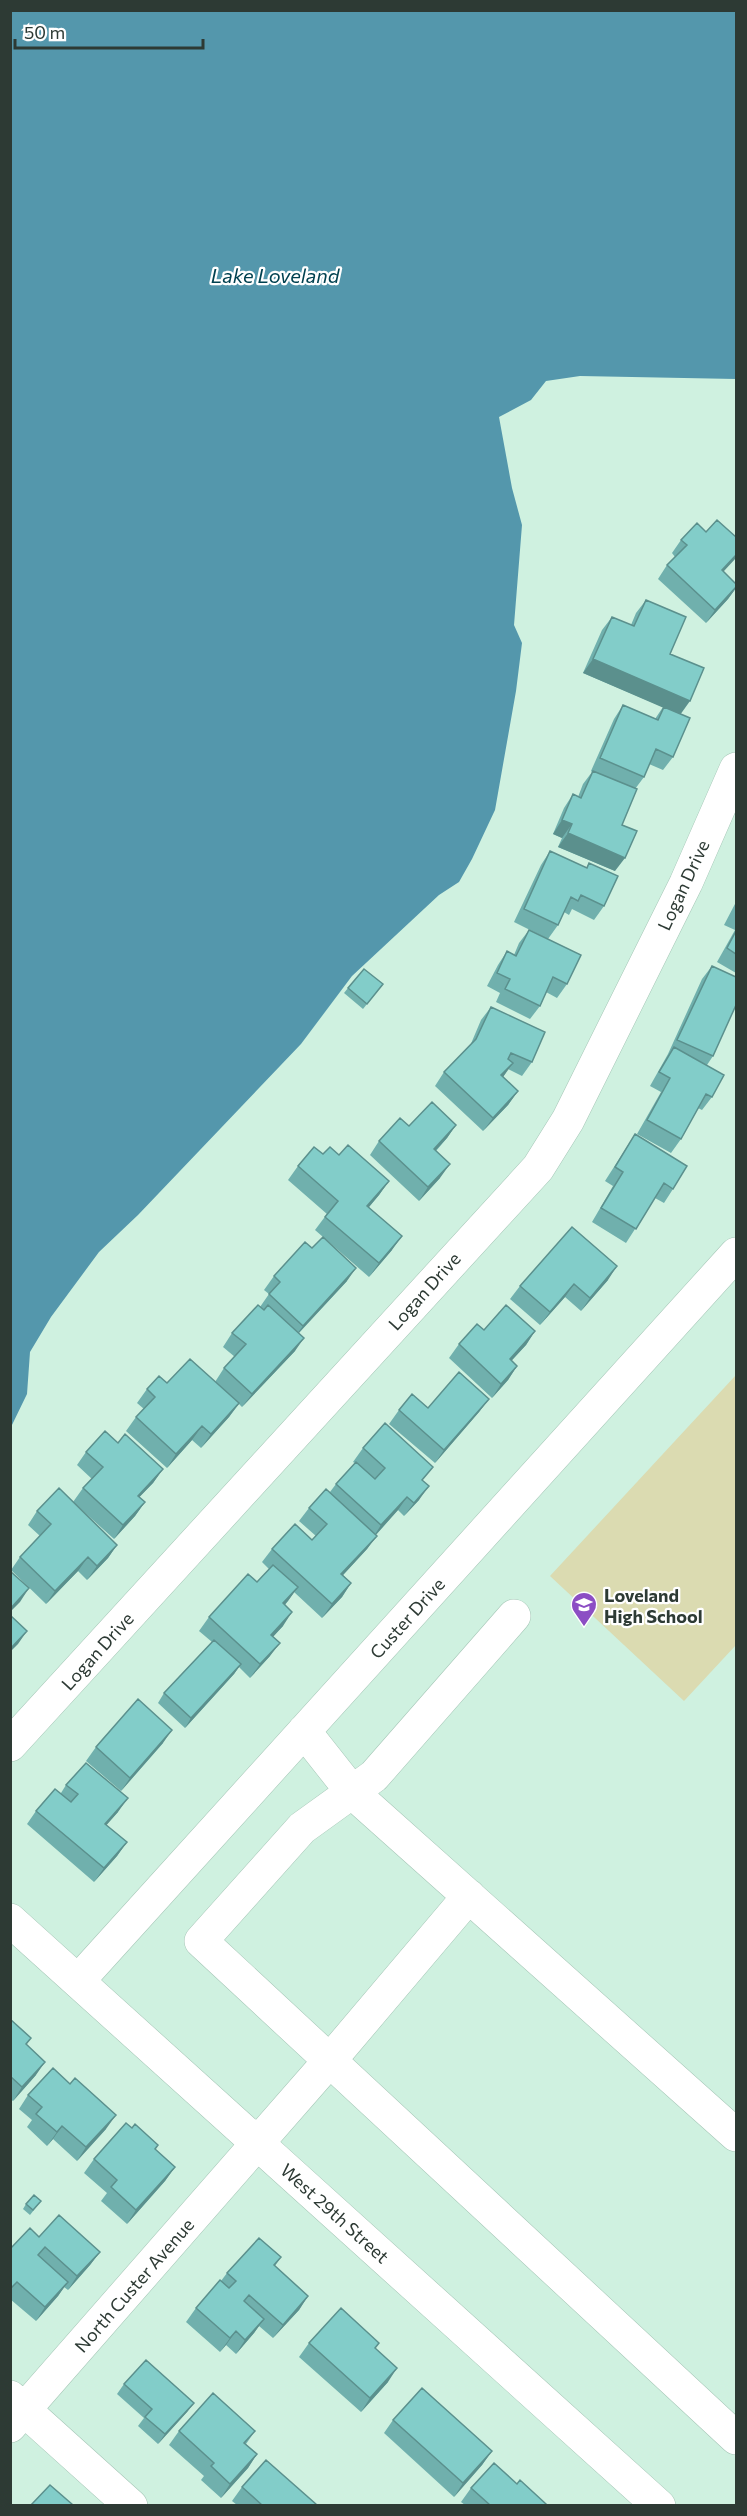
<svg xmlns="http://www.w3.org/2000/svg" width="747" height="2516" viewBox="0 0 747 2516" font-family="Commissioner,sans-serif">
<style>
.green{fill:#dbdbb1}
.water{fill:#5497ac}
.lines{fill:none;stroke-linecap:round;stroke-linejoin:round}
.minor-casing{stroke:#a5c6b6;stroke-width:34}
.major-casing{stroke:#a5c6b6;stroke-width:34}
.minor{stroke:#fff;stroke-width:33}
.major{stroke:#fff;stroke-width:33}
.wall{fill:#70b0ad}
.shaded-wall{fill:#5b908d}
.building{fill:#82cdc9;stroke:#5b908d;stroke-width:1.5}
.labels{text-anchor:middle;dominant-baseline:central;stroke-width:4.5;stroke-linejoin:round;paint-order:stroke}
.street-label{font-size:18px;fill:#2d3a34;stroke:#fff}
.poi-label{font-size:18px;font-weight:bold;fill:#2d3a34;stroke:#fff;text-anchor:start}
.water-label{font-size:20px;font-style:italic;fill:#004150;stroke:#fff}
</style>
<rect width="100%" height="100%" fill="#cff1e0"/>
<path class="green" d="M736,1375V1645L684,1701L550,1576Z"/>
<path class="water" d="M11,10L736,11V379L580,376L546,381L531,400L499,417L512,488L522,525L514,625L522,643L516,691L495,810L472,859L459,882L439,895L352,976L301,1044L138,1215L99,1252L51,1317L30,1352L27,1394L11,1427Z"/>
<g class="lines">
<defs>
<path id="minor" d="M514,1616L374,1776L302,1828L201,1941L736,2438
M304,1731L353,1793L736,2135
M10,1745L538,1168L568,1120L686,883L736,769
M78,1981L736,1254
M10,2397L131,2506
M10,2426L331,2059L469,1896"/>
<path id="major" d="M10,1920L659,2506"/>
</defs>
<use href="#minor" class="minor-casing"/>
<use href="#major" class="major-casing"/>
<use href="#minor" class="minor"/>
<use href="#major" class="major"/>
</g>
<path class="wall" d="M681,540L724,572L736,588L728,599L706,623L658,579L667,565L675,557L672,553Z
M646,600L670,654L681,714L673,757L663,770L649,764L644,777L635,789L622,825L615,871L558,847L562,838L553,834L564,808L573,794L578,797L583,784L592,772L591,771L614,719L623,705L655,719L663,707L583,673L602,630L612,617L631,625L636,613Z
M550,851L586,868L589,863L604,906L594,920L572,909L569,915L564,912L558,925L548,939L514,922L541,865Z
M736,902V973L717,962L735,930L724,925Z
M529,930L567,984L557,998L546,992L540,1006L530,1019L496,1002L500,993L487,986L498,965L507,951L514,955L519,943Z
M712,966L713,1056L707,1065L712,1097L702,1110L698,1108L681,1139L671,1153L637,1134L661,1092L650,1086L668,1054L702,979Z
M383,984L363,1009L344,993L348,988Z
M491,1007L532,1062L522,1076L508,1069L503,1077L518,1091L508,1105L483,1131L435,1086L444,1072L470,1046L481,1020Z
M456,1125L447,1138L436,1151L440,1178L419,1201L370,1155L379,1141L409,1126Z
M635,1134L673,1189L664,1203L655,1198L626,1243L592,1222L613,1186L605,1181Z
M323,1154L339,1155L389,1181L379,1195L369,1207L392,1250L369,1277L315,1230L327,1214L288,1180L298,1166Z
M274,1276L347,1281L299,1333L295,1351L242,1407L239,1404L229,1417L201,1448L192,1440L167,1468L126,1431L136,1417L144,1409L137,1403L147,1389L167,1383L215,1382L224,1368L235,1357L223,1347L232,1333L260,1307L269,1294L264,1290Z
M608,1280L581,1311L565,1297L540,1325L510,1299L520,1286Z
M484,1330L535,1331L526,1345L511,1361L517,1366L508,1380L492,1398L449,1358L459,1344Z
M489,1399L479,1412L435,1463L389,1424L399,1410L428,1408Z
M118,1443L163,1469L153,1483L139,1497L145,1502L135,1516L114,1539L73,1502L83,1488L92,1479L77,1465L86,1452Z
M363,1448L423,1481L419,1500L404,1516L398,1510L376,1535L367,1549L343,1575L351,1583L342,1597L322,1618L294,1592L285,1605L283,1626L273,1636L270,1656L250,1678L239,1667L234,1674L185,1728L158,1703L164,1693L212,1642L199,1631L209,1617L257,1582L269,1569L262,1562L272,1549L312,1540L316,1536L299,1521L309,1508L330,1492L336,1484L355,1463L353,1462Z
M37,1511L117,1545L108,1558L87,1580L78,1571L46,1604L11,1570L20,1557L40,1536L28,1525Z
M163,1743L121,1791L86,1761L96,1747Z
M66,1785L118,1812L106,1825L127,1842L117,1856L94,1882L27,1824L36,1811L61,1793Z
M10,2019L31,2038L26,2045L36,2075L13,2101L10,2099Z
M28,2095L106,2129L77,2161L53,2139L47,2146L27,2127L32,2120L19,2109Z
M155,2149L175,2167L165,2181L127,2224L101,2201L107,2193L84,2173L94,2159Z
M41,2201L30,2215L23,2209L26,2204Z
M39,2237L100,2252L90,2265L68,2290L64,2287L58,2296L36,2321L10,2299V2249Z
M281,2257L275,2266L308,2296L299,2310L273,2338L259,2326L254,2333L236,2354L226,2345L220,2352L186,2322L196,2308L221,2281L227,2273Z
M309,2343L375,2348L388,2382L361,2412L299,2357Z
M124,2384L194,2403L187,2412L158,2444L138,2426L144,2418L117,2394Z
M393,2420L492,2451L482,2465L454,2497L384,2433Z
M179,2431H255L246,2444L257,2454L248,2468L221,2498L201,2480L204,2476L169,2445Z
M517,2484L545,2505H465L461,2502L471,2488Z
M242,2487L317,2505H237L232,2501Z"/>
<path class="shaded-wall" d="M736,555V558L712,584L722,570Z
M736,588L728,599L706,623L715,610Z
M593,659L690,701L680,715L583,673Z
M562,820L572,824L562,838L553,834Z
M568,833L625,858L615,871L558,847Z
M513,1063L503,1077L501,1075Z
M518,1091L508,1105L483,1131L493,1118Z
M456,1125L447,1138L424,1163L434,1149Z
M450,1164L440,1178L419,1201L428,1187Z
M389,1181L379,1195L358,1220L367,1206Z
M402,1236L392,1250L369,1277L379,1263Z
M617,1266L608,1280L581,1311L590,1298Z
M356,1268L347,1281L293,1339L303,1326Z
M574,1284L565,1297L540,1325L550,1312Z
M535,1331L526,1345L500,1373L510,1359Z
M304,1338L295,1351L242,1407L252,1394Z
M517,1366L508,1380L492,1398L501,1384Z
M489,1399L479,1412L435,1463L444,1450Z
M239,1403L229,1417L201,1448L211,1434Z
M202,1426L192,1440L167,1468L176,1454Z
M163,1469L153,1483L128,1509L138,1496Z
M429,1486L419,1500L404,1516L414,1503Z
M407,1497L398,1510L372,1539L381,1525Z
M145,1502L135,1516L114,1539L123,1525Z
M377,1536L367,1549L332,1587L341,1574Z
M117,1545L108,1558L87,1580L97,1566Z
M88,1557L78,1571L46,1604L55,1591Z
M351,1583L342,1597L322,1618L332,1604Z
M298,1587L288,1601L273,1617L283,1603Z
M29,1588L20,1602L10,1612V1609Z
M292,1612L283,1626L262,1649L271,1635Z
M27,1631L18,1644L10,1652V1649Z
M280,1643L270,1656L250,1678L260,1664Z
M241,1664L234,1674L185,1728L191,1718Z
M172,1730L163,1743L121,1791L130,1778Z
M128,1798L118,1812L96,1837L105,1824Z
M127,1842L117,1856L94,1882L104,1868Z
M45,2062L36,2075L13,2101L22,2087Z
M116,2115L106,2129L77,2161L86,2147Z
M62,2126L53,2139L47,2146L57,2132Z
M175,2167L165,2181L127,2224L136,2210Z
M100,2252L90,2265L68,2290L77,2276Z
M68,2282L58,2296L36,2321L45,2307Z
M308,2296L299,2310L273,2338L283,2325Z
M264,2319L254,2333L236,2354L245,2340Z
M236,2331L226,2345L220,2352L230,2338Z
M397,2368L388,2382L361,2412L370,2398Z
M194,2403L187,2412L158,2444L165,2434Z
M492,2451L482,2465L454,2497L463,2483Z
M257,2454L248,2468L221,2498L230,2484Z"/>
<path class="building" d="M717,520L736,537V555L722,570L736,584V587L715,610L667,565L687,545L681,540L697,523L706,532Z
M646,600L686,617L670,654L704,668L690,701L593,659L612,617L634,626Z
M623,705L658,720L664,707L690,718L673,757L656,749L644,777L600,758Z
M593,771L637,789L622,825L637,831L625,858L568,833L572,824L562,820L573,794L581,798Z
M550,851L587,868L589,863L618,876L604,906L581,895L578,901L571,897L558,925L524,909Z
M529,930L581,955L567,984L553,977L540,1006L505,989L510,979L497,973L507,951L516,956Z
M736,931V954L727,948Z
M712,966L736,977V1005L713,1056L677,1040Z
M364,969L383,984L367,1004L348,988Z
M491,1007L545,1032L532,1062L511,1053L508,1059L513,1063L501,1075L518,1091L493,1118L444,1072L476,1039Z
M674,1047L724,1075L712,1097L706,1094L681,1139L647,1120L670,1078L659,1072Z
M432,1102L456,1125L434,1149L450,1164L428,1187L379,1141L400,1118L409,1126Z
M635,1134L687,1166L673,1189L664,1183L636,1229L601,1208L623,1172L615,1167Z
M348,1145L389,1181L367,1206L402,1236L379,1263L325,1217L338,1201L298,1166L314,1147L323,1154L330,1147L339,1155Z
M572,1227L617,1266L590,1298L574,1284L550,1312L520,1286Z
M323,1237L356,1268L303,1326L269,1294L280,1282L274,1276L305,1242L312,1248Z
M258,1305L264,1310L268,1305L304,1338L252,1394L224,1368L246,1344L232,1333Z
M506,1305L535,1331L510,1359L517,1366L501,1384L459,1344L477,1324L484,1330Z
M190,1359L239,1403L211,1434L202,1426L176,1454L136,1417L155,1397L147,1389L159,1376L167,1383Z
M459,1372L489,1399L444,1450L399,1410L412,1394L428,1408Z
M385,1423L433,1467L422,1480L429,1486L414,1503L407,1497L381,1525L336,1484L356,1462L375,1479L385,1468L363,1448Z
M105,1431L118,1443L125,1434L163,1469L138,1496L145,1502L123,1525L83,1488L103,1467L86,1452Z
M59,1488L117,1545L97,1566L88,1557L55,1591L20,1557L51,1524L37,1511Z
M326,1489L377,1536L341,1574L351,1583L332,1604L272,1549L295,1524L312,1540L327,1524L309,1508Z
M273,1565L298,1587L283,1603L292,1612L271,1635L280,1643L260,1664L209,1617L248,1574L257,1582Z
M10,1571L29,1588L10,1609Z
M10,1615L27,1631L10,1649Z
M214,1640L241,1664L191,1718L164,1693Z
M138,1699L172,1730L130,1778L96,1747Z
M86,1763L128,1798L105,1824L127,1842L104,1868L36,1811L55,1789L71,1802L78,1794L66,1785Z
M10,2019L31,2038L26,2044L45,2062L22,2087L10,2076Z
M53,2068L70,2084L75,2078L116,2115L86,2147L62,2126L57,2132L36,2114L42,2107L28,2095Z
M126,2123L132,2128L135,2124L158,2145L155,2149L175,2167L136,2210L111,2187L117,2180L94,2159Z
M34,2195L41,2201L33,2210L26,2204Z
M59,2215L100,2252L77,2276L45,2247L38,2255L68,2282L45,2307L17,2282L12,2287L10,2286V2249L30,2228L39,2237Z
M259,2238L281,2257L274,2265L308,2296L283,2325L249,2295L244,2301L264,2319L245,2340L236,2331L230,2338L196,2308L220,2280L229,2288L236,2281L227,2273Z
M341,2308L379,2343L375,2348L397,2368L370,2398L309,2343Z
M146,2360L194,2403L165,2434L145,2417L152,2409L124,2384Z
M422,2388L492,2451L463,2483L393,2420Z
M213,2393L255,2431L244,2443L257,2454L230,2484L211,2466L214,2463L179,2431Z
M266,2460L317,2505H262L242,2487Z
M494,2463L517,2484L520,2480L546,2504L545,2505H490L471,2488Z
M50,2485L73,2505H31Z"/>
<defs>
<symbol id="school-pin" viewBox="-11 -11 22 30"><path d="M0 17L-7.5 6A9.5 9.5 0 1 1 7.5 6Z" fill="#8c4ec4" stroke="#fff"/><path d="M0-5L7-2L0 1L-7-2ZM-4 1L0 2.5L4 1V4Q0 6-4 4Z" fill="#fff"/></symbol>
</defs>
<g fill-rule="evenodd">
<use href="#school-pin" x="569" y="1590" width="30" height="40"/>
</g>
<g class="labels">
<g class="street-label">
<text transform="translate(683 885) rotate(-65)">Logan Drive</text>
<text transform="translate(424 1291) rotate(-48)">Logan Drive</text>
<text transform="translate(407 1618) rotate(-48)">Custer Drive</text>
<text transform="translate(97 1651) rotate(-48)">Logan Drive</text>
<text transform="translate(335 2213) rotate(42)">West 29th Street</text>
<text transform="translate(134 2285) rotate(-49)">North Custer Avenue</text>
</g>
<g class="poi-label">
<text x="604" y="1595">Loveland<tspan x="604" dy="21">High School</tspan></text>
</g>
<g class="water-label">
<text x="275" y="275">Lake Loveland</text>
</g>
</g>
<rect width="747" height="2516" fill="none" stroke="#2d3a34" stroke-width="24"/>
<path d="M15 39v9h188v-9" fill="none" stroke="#2d3a34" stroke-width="3"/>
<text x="24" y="39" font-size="18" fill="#2d3a34" stroke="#ffffff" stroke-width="4.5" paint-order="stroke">50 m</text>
</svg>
